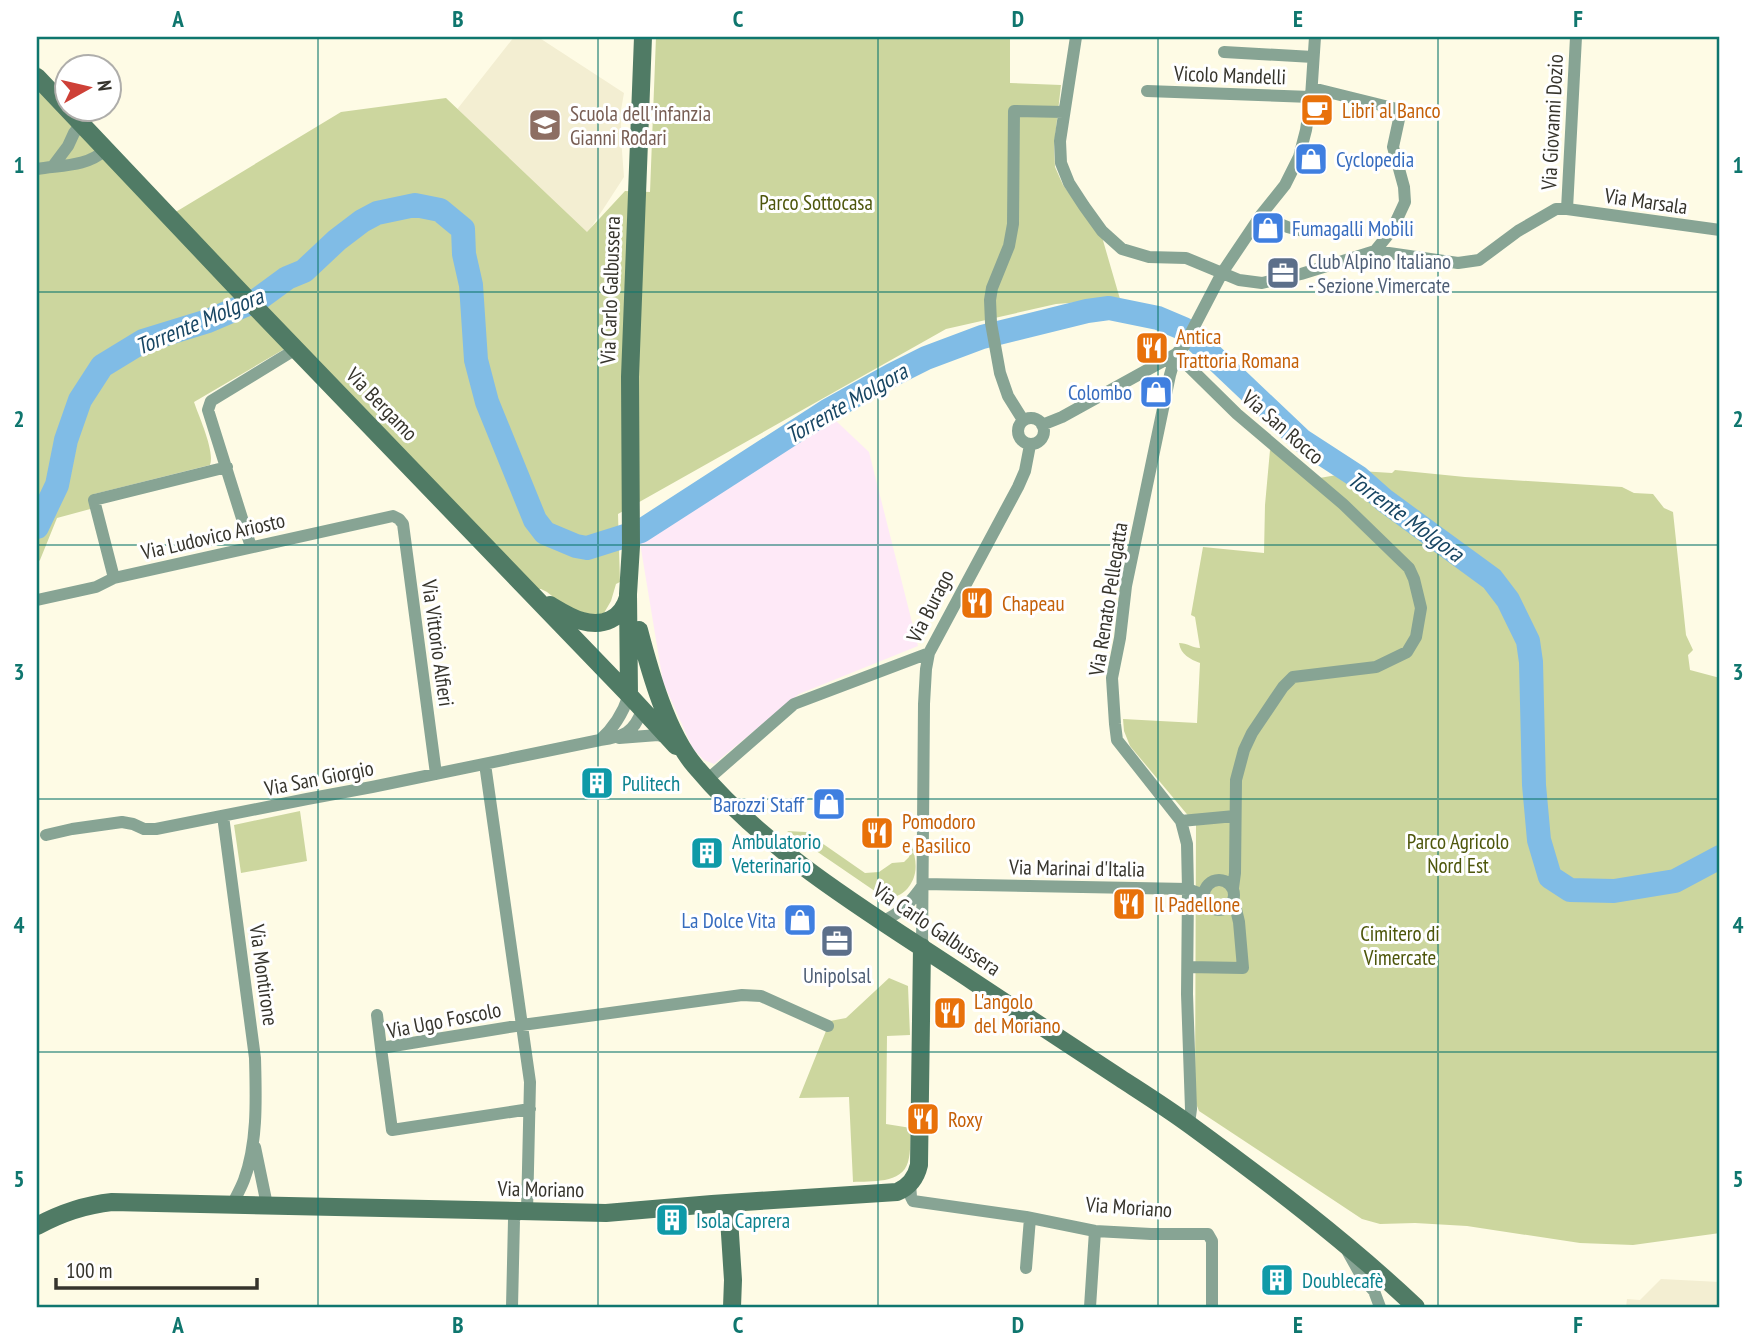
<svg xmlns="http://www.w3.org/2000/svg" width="1757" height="1344" viewBox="0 0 1757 1344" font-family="'PT Sans Narrow',sans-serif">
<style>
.built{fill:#f3eed2}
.industrial{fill:#fee9f7}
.green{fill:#ccd69e}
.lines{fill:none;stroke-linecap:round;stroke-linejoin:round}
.river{stroke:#80bce6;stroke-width:24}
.street{stroke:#87a494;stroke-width:12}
.secondary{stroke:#507b65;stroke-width:18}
.grid{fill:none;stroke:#0f766e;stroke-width:2;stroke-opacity:0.55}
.labels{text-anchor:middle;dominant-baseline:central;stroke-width:6;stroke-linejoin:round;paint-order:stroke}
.street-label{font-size:21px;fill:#36342c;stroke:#fff}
.food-label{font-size:21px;fill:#c56008;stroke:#fff;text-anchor:start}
.education-label{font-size:21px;fill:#785e54;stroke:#fff;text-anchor:start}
.shop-label{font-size:21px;fill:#366cbe;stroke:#fff;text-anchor:end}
.park-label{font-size:21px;fill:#4d560b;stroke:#fff}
.service-label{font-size:21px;fill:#4e5e75;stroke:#fff;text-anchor:start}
.culture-label{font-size:21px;fill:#0d838f;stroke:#fff;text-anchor:start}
.water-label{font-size:23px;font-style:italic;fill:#184663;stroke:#fff}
.neatline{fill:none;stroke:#0f766e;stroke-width:2.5}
.grid-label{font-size:23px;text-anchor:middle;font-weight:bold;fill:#0f766e}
</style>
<rect width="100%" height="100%" fill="#fefbe5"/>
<path class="built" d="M514,37H538L624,93L621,110V138L624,177L587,234L455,112Z
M1661,1279L1720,1282V1307H1626L1627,1299L1640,1300Z"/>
<path class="industrial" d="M834,419L869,452L918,646L799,694L714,764L704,760L693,749L663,682L640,543Z"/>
<path class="green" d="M656,37H1007L1010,39V83L1061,85L1054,146L1055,167L1063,185L1102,237L1120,299L1056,304L946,329L618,514L620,582L616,584L611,601L604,613L599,616L572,612L547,592L541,589H537L298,341L194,402C199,417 215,451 210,465L94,494V508L57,518L40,560L37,563V65L174,213L341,112L446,98L587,232L625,191L650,192Z
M1270,450L1276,451L1308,480L1360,471L1392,473L1395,470L1465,477L1622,487L1634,493L1653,494L1664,508L1673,512L1686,635L1693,650L1688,655L1690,670L1720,678V1233L1633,1245L1580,1243L1467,1226L1415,1223L1380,1224L1362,1219L1199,1111L1195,1101L1196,825L1130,746L1124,731L1123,719L1197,723L1200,663C1190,659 1181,655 1179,643C1187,643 1193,648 1200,648L1195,617L1191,615L1203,547L1264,553L1265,505Z
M300,811L307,861L241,873L234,825Z
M787,831L806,832L865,873L879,872L892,863L904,862L909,857L912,844C914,854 917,863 915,873C912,888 898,902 882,896Z
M889,978L908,986L910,1035L887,1036L886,1124L911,1128C910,1139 911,1152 908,1162C902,1184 871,1181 853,1182L849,1097L799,1098L830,1021L846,1018Z"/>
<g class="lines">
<path class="river" d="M37,527L57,485L66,440L80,400L102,366L143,341L208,321L257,300L287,278L304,271L337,240L362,221L377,213L415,205L440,210L463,229L464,254L471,285L476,360L487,402L535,520L545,533L576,546L587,548L641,531L827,411L892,375L926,358L982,337L1087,311L1109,308L1158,318L1184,329L1301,440L1358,477L1384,500L1492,579L1508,600L1528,641L1531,662L1534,785L1539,840L1550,877L1570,890L1614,891L1675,881L1720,857"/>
<path class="street" d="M1076,37L1060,141L1061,163L1069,183L1084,206L1102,231L1122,249L1149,257L1186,258L1239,280L1262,283L1301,274L1375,251L1458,263L1479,260L1518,231L1556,209H1567L1720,230
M1224,52L1313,57
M1312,88L1401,110L1393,147L1404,187L1405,202L1392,230L1375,251
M1147,91L1311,97
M53,166L68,146L74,133L81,124
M37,169C61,165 87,167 105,150
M1567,209L1576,37
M1261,215C1279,224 1294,232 1314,231
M1176,354L1170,375L1126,586L1120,638L1112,678L1115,724L1117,740L1181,821L1187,844L1188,889L1187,994L1191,1109L1189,1124
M1176,354L1237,414L1343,504L1409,568L1414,579L1421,608L1416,637L1407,652L1376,667L1293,677L1283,687L1252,733L1244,750L1236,780L1235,873L1233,888
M1018 431a13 13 0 1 1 26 0a13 13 0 1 1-26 0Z
M1023,420L1008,396L1000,373L991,323L990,300L992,288L1009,246L1013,224L1014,111L1064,112
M1042,425L1062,417L1176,354L1184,346L1222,273L1261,215L1285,185L1299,157L1306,130L1311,97L1315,37
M251,547L208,410L211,401L296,349
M114,578L94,500L227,467
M37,600L96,587L114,578L393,516L399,519L403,524L436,774
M619,738L658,735L668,738
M600,740C615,727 623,713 629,695
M485,764L530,1082L527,1212
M707,780L794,704L929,653
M223,816L255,1058C256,1097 258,1142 244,1180C241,1188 236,1197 232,1205
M1181,821L1235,816
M46,835L72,829L122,822L133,824L144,829H156L307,799L372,787L600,740C623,737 634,733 642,710
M1204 895a15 15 0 1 1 30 0a15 15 0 1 1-30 0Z
M923,884L1188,889L1204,895
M883,921C901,913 912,901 923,885
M922,947L924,704L926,669L929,653L1018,487L1025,471L1030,445
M1188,967L1243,968L1239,922L1234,901
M377,1015L381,1048
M530,1109L392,1130L381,1048L522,1025L742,995L761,996L828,1026
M255,1147L267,1205
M910,1184L911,1197L913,1201L1026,1217L1095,1231L1151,1234H1208L1212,1241V1307
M1348,1252L1363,1279L1374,1291L1380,1307
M1026,1268L1030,1218
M512,1307L514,1220L517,1212
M1090,1307L1095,1231"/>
<path class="secondary" d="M37,77L233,284L629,695L676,746
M550,605C560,611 571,618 582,621C603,627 622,619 628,597
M639,630C650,672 667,733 695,766C771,857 877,917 974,982C1023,1014 1071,1046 1120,1078C1143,1093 1167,1108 1190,1125C1268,1182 1346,1241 1416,1307
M629,695L628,594L631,546L630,377L643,37
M728,1203L733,1280L732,1307
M37,1226C61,1213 84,1205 112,1202L606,1213L712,1204L897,1192C909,1187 916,1178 919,1165L922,947"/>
</g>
<path class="grid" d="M318,37V1307M598,37V1307M878,37V1307M1158,37V1307M1438,37V1307M37,292H1720M37,545H1720M37,799H1720M37,1052H1720"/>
<defs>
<symbol id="cafe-square" viewBox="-11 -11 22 22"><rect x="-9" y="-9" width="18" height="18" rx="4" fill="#e8710a" stroke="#fff"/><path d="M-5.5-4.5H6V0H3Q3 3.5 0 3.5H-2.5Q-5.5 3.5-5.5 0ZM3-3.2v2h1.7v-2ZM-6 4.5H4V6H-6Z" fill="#fff"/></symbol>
<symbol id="school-square" viewBox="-11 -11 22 22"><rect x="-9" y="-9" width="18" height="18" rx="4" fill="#8d6e63" stroke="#fff"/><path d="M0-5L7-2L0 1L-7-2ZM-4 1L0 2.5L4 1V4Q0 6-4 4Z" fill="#fff"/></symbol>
<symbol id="shop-square" viewBox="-11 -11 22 22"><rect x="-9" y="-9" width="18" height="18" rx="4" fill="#3f7fe0" stroke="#fff"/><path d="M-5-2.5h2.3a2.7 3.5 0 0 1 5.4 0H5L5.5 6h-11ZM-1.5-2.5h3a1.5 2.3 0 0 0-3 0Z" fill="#fff"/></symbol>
<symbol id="office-square" viewBox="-11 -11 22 22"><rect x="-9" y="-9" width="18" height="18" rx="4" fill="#5c6f8a" stroke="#fff"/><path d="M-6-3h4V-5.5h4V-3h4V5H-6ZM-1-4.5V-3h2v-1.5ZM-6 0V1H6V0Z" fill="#fff"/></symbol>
<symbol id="restaurant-square" viewBox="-11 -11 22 22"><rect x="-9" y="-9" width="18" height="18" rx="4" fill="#e8710a" stroke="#fff"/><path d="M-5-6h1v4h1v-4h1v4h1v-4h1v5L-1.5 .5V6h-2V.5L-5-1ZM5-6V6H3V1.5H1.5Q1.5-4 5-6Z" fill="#fff"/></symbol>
<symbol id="building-square" viewBox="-11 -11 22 22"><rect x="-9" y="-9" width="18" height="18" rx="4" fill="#0f9aa8" stroke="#fff"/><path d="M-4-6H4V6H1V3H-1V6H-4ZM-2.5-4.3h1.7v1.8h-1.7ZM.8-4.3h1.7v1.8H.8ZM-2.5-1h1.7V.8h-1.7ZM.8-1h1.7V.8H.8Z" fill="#fff"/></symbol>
</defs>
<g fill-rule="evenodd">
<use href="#cafe-square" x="1298" y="91" width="38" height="38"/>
<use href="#school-square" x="526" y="106" width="38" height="38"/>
<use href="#shop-square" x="1292" y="140" width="38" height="38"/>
<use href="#shop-square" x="1249" y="209" width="38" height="38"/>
<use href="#office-square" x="1264" y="254" width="38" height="38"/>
<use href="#restaurant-square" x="1133" y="329" width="38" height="38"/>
<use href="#shop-square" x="1137" y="373" width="38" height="38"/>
<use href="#restaurant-square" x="958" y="584" width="38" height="38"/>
<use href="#building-square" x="578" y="764" width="38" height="38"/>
<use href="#shop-square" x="810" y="785" width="38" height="38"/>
<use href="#restaurant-square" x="858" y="814" width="38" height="38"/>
<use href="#building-square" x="688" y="834" width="38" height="38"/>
<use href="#restaurant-square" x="1110" y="885" width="38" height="38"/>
<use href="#shop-square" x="781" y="901" width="38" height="38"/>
<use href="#office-square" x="818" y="922" width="38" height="38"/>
<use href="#restaurant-square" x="931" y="994" width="38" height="38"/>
<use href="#restaurant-square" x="904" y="1100" width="38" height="38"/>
<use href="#building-square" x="653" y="1201" width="38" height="38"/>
<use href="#building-square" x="1258" y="1261" width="38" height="38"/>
</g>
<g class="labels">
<g class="street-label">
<text transform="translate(1230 75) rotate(2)">Vicolo Mandelli</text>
<text transform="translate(1552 122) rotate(-87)">Via Giovanni Dozio</text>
<text transform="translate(1646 201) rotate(8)">Via Marsala</text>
<text transform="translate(610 290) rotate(-88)">Via Carlo Galbussera</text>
<text transform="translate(382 404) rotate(46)">Via Bergamo</text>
<text transform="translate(1283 427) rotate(41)">Via San Rocco</text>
<text transform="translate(213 536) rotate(-13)">Via Ludovico Ariosto</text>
<text transform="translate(1108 599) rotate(-81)">Via Renato Pellegatta</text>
<text transform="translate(930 606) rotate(-63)">Via Burago</text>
<text transform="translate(438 643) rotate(82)">Via Vittorio Alfieri</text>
<text transform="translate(319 778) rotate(-11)">Via San Giorgio</text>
<text transform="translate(1077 868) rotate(1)">Via Marinai d'Italia</text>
<text transform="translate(937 929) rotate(34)">Via Carlo Galbussera</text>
<text transform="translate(264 975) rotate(82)">Via Montirone</text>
<text transform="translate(444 1020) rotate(-11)">Via Ugo Foscolo</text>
<text transform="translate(541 1189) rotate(1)">Via Moriano</text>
<text transform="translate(1129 1207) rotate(4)">Via Moriano</text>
</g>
<g class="food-label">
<text x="1342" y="110">Libri al Banco</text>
<text x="1176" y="336">Antica<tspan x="1176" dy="24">Trattoria Romana</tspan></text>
<text x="1002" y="603">Chapeau</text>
<text x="902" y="821">Pomodoro<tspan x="902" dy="24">e Basilico</tspan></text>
<text x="1154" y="904">Il Padellone</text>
<text x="974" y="1001">L'angolo<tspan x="974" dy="24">del Moriano</tspan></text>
<text x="948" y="1119">Roxy</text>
</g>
<g class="education-label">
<text x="570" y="113">Scuola dell'infanzia<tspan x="570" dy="24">Gianni Rodari</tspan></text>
</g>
<g class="shop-label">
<text x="1336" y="159" text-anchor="start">Cyclopedia</text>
<text x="1292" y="228" text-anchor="start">Fumagalli Mobili</text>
<text x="1132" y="392">Colombo</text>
<text x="804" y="804">Barozzi Staff</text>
<text x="776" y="920">La Dolce Vita</text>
</g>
<g class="park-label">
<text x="816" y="202">Parco Sottocasa</text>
<text x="1458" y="841">Parco Agricolo<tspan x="1458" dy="24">Nord Est</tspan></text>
<text x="1400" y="933">Cimitero di<tspan x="1400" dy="24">Vimercate</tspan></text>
</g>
<g class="service-label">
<text x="1308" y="261">Club Alpino Italiano<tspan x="1308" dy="24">- Sezione Vimercate</tspan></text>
<text x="837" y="975" text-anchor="middle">Unipolsal</text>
</g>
<g class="culture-label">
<text x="622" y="783">Pulitech</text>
<text x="732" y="841">Ambulatorio<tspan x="732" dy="24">Veterinario</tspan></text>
<text x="696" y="1220">Isola Caprera</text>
<text x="1302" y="1280">Doublecafè</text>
</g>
<g class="water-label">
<text transform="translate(199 321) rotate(-23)">Torrente Molgora</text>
<text transform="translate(846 403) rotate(-30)">Torrente Molgora</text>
<text transform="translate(1406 516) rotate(36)">Torrente Molgora</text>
</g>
</g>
<rect width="1757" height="1344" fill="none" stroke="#ffffff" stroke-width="77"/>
<g transform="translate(88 88) rotate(82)"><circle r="33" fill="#ffffff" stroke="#afaeab" stroke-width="2"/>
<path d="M0-5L12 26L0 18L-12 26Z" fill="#ce4037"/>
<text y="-10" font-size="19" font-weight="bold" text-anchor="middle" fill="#36342c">N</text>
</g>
<path d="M56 1278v10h201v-10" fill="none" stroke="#36342c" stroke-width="3.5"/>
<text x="66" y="1278" font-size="21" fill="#36342c" stroke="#ffffff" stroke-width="5" paint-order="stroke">100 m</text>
<rect x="38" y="38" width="1680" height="1268" class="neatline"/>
<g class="grid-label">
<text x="178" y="27">A</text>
<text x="458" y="27">B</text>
<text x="738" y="27">C</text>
<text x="1018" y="27">D</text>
<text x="1298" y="27">E</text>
<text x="1578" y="27">F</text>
<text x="19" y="173">1</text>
<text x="1738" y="173">1</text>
<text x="19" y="427">2</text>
<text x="1738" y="427">2</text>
<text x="19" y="680">3</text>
<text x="1738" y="680">3</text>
<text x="19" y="933">4</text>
<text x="1738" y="933">4</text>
<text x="19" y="1187">5</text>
<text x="1738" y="1187">5</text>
<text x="178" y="1333">A</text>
<text x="458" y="1333">B</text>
<text x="738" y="1333">C</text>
<text x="1018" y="1333">D</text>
<text x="1298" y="1333">E</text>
<text x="1578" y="1333">F</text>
</g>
</svg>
